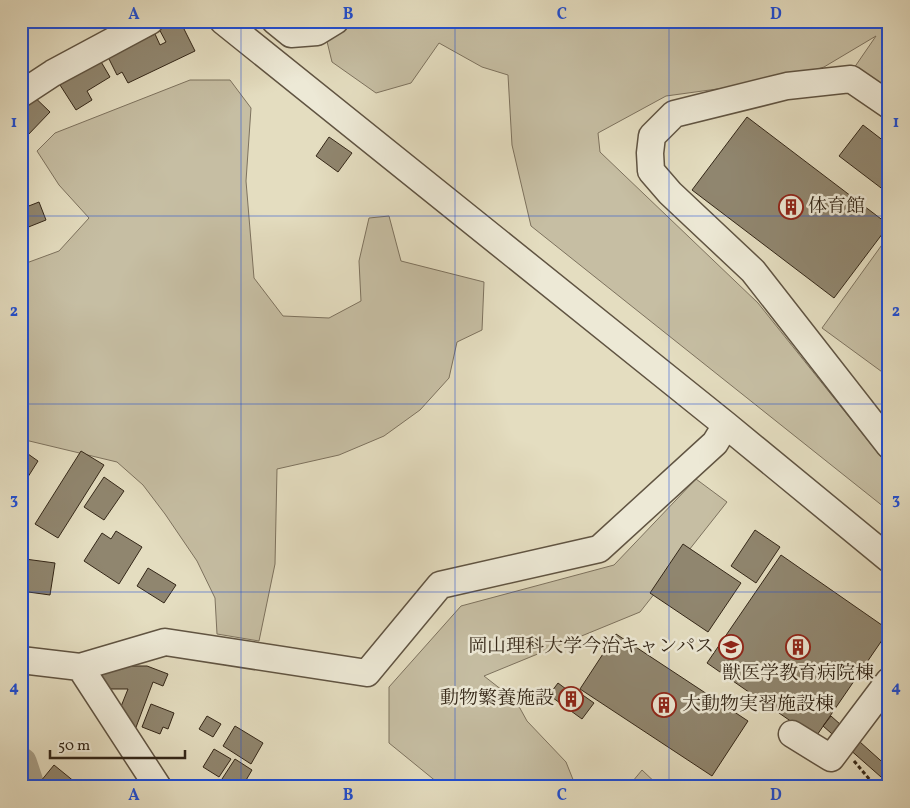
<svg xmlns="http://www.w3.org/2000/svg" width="910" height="808" viewBox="0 0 910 808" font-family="Vollkorn,'Noto Serif JP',serif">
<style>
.green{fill:#c6bea3;stroke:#7d725e}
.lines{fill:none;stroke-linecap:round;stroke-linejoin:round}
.river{stroke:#a89f87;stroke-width:32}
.building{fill:#90866f;stroke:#342718}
.minor-casing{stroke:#605442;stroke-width:29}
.path{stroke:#342718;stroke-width:3;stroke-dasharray:4 2.5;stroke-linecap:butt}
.minor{stroke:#ede9d6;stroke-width:26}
.grid{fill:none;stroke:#1d4ed8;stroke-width:1;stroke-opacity:0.55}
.labels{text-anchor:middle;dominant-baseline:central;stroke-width:5;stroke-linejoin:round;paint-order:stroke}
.poi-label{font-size:19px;fill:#342718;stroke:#ede9d6;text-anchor:start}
.neatline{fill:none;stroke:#1d4ed8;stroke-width:2}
.grid-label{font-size:16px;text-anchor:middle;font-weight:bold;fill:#1d4ed8}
</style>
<rect width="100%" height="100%" fill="#e4ddc0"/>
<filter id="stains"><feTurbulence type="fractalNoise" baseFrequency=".004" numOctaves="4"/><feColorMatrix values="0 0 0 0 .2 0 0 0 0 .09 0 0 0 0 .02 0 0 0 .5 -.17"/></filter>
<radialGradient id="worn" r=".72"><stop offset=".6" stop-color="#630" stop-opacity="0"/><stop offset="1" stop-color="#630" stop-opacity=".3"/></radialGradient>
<path class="green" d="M322,21H889V93L854,68L876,36L824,67L783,80L666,96L598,133L600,152L758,303L889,467V511L531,226L512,145L508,75L482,67L439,43L411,83L376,93L332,62Z
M190,80H230L251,108L246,181L254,278L283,316L329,318L361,301L359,261L369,218L389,216L401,261L484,282L482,330L457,342L449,378L420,410L384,436L339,455L277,469L275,564L259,641L217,634L215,598L197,561L165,514L143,485L117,462L21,439V265L59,251L89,218L59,185L37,151L55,133Z
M889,235V377L822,328Z
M696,479L727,502L640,612L484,676L516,701L527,721L566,762L576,787H443L389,743V687L461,606L614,565Z
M642,770L660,787H628Z"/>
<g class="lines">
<path class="river" d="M21,763L29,787"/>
</g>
<path class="building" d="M171,21H180L195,51L128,83L122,72L117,75L103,47L122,50L155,34L160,45L166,42L158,27Z
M100,60L110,77L87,91L92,100L76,110L60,85Z
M25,88L50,112L26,137L21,133V92Z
M747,117L889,225L834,298L692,190Z
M863,125L889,145V194L839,156Z
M329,137L352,153L338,172L316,156Z
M39,202L46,220L21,230V209Z
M21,449L38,461L26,480L21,477Z
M81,451L104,465L58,538L35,524Z
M104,477L124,491L104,520L84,507Z
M755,530L780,547L756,583L731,566Z
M116,531L142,547L119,584L84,561L102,533L111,539Z
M683,544L741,583L708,632L650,593Z
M781,555L889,630L815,738L707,663Z
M25,559L55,563L50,595L21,591Z
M148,568L176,585L164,603L137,586Z
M616,634L748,721L712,776L580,689Z
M102,666H147L168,674L163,686L153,682L132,738L116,719L128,689H102Z
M558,683L574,695L577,691L594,703L582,719L549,695Z
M151,704L174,713L168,729L163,727L160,734L142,727Z
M207,716L221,724L213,737L199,729Z
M831,716L889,768V784L823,726Z
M235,726L263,743L251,764L223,746Z
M214,749L231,759L219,777L203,767Z
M235,759L252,770L242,787H234L222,779Z
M54,765L81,787H36Z"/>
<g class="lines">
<defs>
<path id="minor" d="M223,21L726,425L889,559
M275,21L291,34L317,32L335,21
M21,94L53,73L150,21
M889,105L851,79L787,86L674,114L652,136L650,153L651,171L670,193L753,271L889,445
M21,660L80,667L165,642L367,673L440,585L599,549L715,443L726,425
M80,667L158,787
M792,734L831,758L889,681"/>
</defs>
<use href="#minor" class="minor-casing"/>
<path class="path" d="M854,761L876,787"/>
<use href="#minor" class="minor"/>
</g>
<path class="grid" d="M241,21V787M455,21V787M669,21V787M21,216H889M21,404H889M21,592H889"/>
<defs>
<symbol id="building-ring" viewBox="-11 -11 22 22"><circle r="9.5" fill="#ede9d6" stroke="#8f2418" stroke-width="1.5"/><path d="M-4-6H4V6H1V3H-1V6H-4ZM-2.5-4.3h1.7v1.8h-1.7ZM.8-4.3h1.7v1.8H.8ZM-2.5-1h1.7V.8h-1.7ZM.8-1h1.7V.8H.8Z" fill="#8f2418"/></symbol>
<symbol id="university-ring" viewBox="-11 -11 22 22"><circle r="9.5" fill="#ede9d6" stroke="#8f2418" stroke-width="1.5"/><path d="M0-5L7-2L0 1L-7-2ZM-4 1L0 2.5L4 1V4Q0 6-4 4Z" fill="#8f2418"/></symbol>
</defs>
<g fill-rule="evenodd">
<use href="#building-ring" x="777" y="193" width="28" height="28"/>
<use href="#university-ring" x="717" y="633" width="28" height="28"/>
<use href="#building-ring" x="784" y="633" width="28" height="28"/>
<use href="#building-ring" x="557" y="685" width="28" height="28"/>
<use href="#building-ring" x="650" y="691" width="28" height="28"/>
</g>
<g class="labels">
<g class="poi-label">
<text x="808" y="207">体育館</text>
<text x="714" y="647" text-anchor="end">岡山理科大学今治キャンパス</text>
<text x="798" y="674" text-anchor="middle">獣医学教育病院棟</text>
<text x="554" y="699" text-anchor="end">動物繁養施設</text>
<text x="682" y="705">大動物実習施設棟</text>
</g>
</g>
<rect width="910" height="808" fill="none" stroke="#e4ddc0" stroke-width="55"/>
<path d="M50 750v8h135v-8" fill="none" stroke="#342718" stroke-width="2.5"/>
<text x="58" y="750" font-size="15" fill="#342718" stroke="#ede9d6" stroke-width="4" paint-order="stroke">50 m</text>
<rect x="28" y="28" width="854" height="752" class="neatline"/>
<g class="grid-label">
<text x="134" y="19">A</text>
<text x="348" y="19">B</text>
<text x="562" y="19">C</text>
<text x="776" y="19">D</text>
<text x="14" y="127">1</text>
<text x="896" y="127">1</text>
<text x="14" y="316">2</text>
<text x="896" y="316">2</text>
<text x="14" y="504">3</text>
<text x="896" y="504">3</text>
<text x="14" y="692">4</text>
<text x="896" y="692">4</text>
<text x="134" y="800">A</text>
<text x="348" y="800">B</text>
<text x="562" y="800">C</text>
<text x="776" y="800">D</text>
</g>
<rect width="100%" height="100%" filter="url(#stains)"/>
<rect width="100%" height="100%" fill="url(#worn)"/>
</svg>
